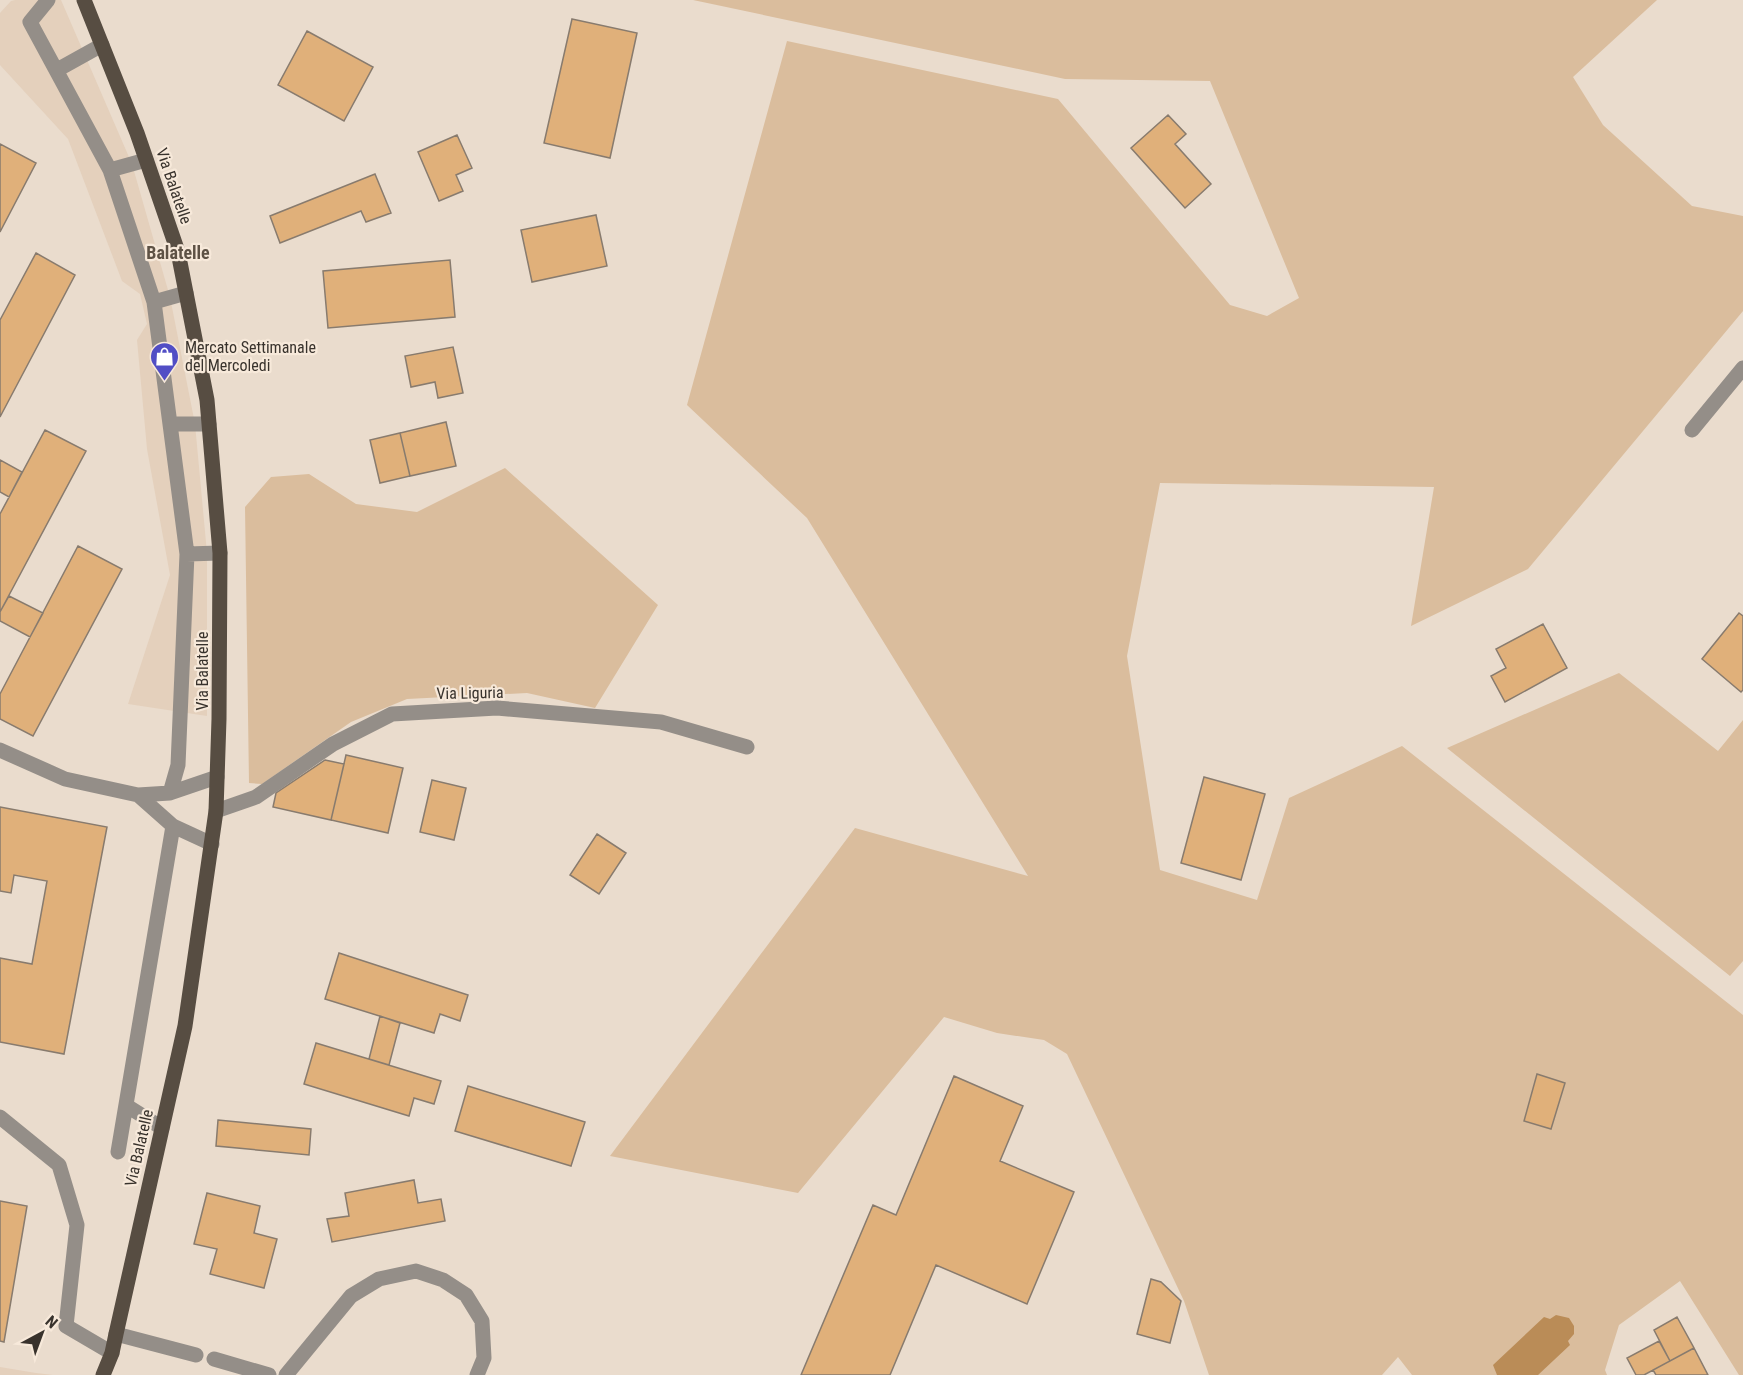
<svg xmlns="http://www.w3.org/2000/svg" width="1743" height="1375" viewBox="0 0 1743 1375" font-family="'Roboto Condensed',sans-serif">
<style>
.built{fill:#e4d0bc}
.green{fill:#dabd9d}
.water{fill:#ba8c57}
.building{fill:#e0b07a;stroke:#887b6e;stroke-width:1.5}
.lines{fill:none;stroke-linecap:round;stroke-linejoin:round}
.minor{stroke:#948e88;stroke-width:15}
.major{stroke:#574d42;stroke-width:15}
.labels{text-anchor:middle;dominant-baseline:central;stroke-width:4.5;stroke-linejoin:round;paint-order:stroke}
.street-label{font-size:16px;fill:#38322c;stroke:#f7e9da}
.poi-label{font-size:16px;fill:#38322c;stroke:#f7e9da;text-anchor:start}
.neighbourhood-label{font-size:18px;font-weight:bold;fill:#5e5245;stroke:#f7e9da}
</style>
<rect width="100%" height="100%" fill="#eadccd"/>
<path class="built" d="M15,0H61L132,164L170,297L195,424L207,553V716L128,704L170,575L147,449L137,340L147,324L140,294L122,281L68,139L0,65V13L11,1Z
M0,1367L36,1373L53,1375H0Z"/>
<path class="green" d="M693,0H1657L1573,77L1603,125L1692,206L1743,216V311L1528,569L1411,626L1434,487L1160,483L1127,656L1160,870L1257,900L1289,798L1402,746L1743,1015V1375H1739L1680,1281L1619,1325L1605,1370L1607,1375H1412L1398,1357L1382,1375H1209L1184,1301L1067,1054L1044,1040L997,1033L944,1017L798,1193L610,1156L855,828L1028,876L807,518L687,405L787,41L1058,99L1230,305L1267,316L1299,298L1210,81L1065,79Z
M505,468L658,605L595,708L527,693L407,699L351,722L262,784L249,783L245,507L271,477L309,474L356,504L417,512Z
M1619,673L1718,751L1743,720V961L1730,976L1447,748Z"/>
<path class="water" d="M1556,1315L1569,1318L1574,1326V1334L1568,1341L1570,1345L1538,1375H1497L1493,1365L1544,1317L1550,1319Z"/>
<path class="building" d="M572,19L637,33L610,158L544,143Z
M307,31L373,67L344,121L278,85Z
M1168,115L1186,134L1175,144L1211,184L1185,208L1131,148Z
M457,135L472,168L456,175L463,191L439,201L418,152Z
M0,144L36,163L0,232Z
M375,174L391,213L366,222L361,211L280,243L270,216Z
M596,215L607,266L532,282L521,230Z
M36,253L75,275L0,417V320Z
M450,260L455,317L328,328L323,271Z
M453,347L463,393L438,398L435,382L411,387L405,356Z
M446,422L456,466L410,476L400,433Z
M45,430L86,451L0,612V514Z
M400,433L410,476L380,483L370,440Z
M0,460L22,472L9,497L0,492Z
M78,546L122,569L33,736L0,719V694Z
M9,596L43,613L30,637L0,621V612Z
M1739,613L1743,616V690L1741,692L1702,659Z
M1543,624L1567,668L1505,702L1491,676L1506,668L1496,649Z
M346,755L403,768L388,833L331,820Z
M325,760L344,764L331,820L273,807L276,793Z
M1204,777L1265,794L1241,880L1181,863Z
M432,780L466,788L454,840L420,832Z
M0,807L107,827L64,1054L0,1042V958L32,964L47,881L14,875L11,893L0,891Z
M597,834L626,853L599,894L570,875Z
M339,953L468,995L460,1021L440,1014L434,1033L325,999Z
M380,1016L400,1023L389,1065L369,1059Z
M316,1043L441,1081L434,1104L414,1098L409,1116L304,1084Z
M1537,1074L1565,1083L1551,1129L1524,1121Z
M954,1076L1023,1106L1000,1161L1074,1192L1027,1304L936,1265L890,1375H801L873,1205L896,1215Z
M468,1086L585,1122L571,1166L455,1131Z
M218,1120L311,1129L309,1155L216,1146Z
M414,1180L418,1203L441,1199L445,1221L332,1242L327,1219L349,1216L345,1193Z
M207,1193L260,1206L254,1233L277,1239L264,1288L210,1274L217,1249L194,1244Z
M0,1201L27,1206L4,1342L0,1341Z
M1151,1279L1161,1282L1181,1301L1170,1343L1137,1334Z
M1677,1317L1694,1348L1670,1361L1654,1330Z
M1659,1341L1670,1361L1644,1375H1636L1627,1358Z
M1694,1348L1708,1375H1656L1653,1370Z"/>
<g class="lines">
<path class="minor" d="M48,0L30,22L110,170L154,302L187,554L178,765L170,793
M57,70L102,45
M110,170L146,160
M154,302L186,293
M171,424H209
M1692,430L1743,368
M187,554L220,553
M0,750L65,779L138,795L170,793L217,777
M138,795L173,826L212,844
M216,811L256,797L333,744L392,714L497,708L661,722L747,747
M127,1106L162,1128
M0,1117L59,1165L77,1225L66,1326L112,1353
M118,1152L173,826
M116,1334L196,1355
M214,1359L269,1375
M286,1375L351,1296L379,1279L416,1271L443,1280L466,1295L482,1321L484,1358L477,1375"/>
<path class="major" d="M84,0L137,133L178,252L207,400L220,553L219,719L216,811L185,1026L116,1334L112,1353L103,1375"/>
</g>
<defs>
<symbol id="shop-pin" viewBox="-11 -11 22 30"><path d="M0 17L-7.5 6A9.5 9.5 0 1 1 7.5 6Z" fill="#514ec5" stroke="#f7e9da"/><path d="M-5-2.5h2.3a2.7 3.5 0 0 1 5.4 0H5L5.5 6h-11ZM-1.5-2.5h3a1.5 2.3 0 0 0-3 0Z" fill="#fff"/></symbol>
</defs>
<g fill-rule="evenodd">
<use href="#shop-pin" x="148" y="340" width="33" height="45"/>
</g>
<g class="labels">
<g class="street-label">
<text transform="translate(174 186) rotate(71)">Via Balatelle</text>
<text transform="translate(202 671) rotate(-90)">Via Balatelle</text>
<text transform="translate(470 693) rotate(-1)">Via Liguria</text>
<text transform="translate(139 1148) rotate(-77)">Via Balatelle</text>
</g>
<g class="poi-label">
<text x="185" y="347">Mercato Settimanale<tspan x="185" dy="18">del Mercoledi</tspan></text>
</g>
<g class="neighbourhood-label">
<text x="178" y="252">Balatelle</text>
</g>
</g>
<g transform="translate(42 1333) rotate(41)" stroke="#f7e9da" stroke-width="4.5" paint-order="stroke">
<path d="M0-4.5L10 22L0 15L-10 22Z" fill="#38322c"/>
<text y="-9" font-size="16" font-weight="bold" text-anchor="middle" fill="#38322c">N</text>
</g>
</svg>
